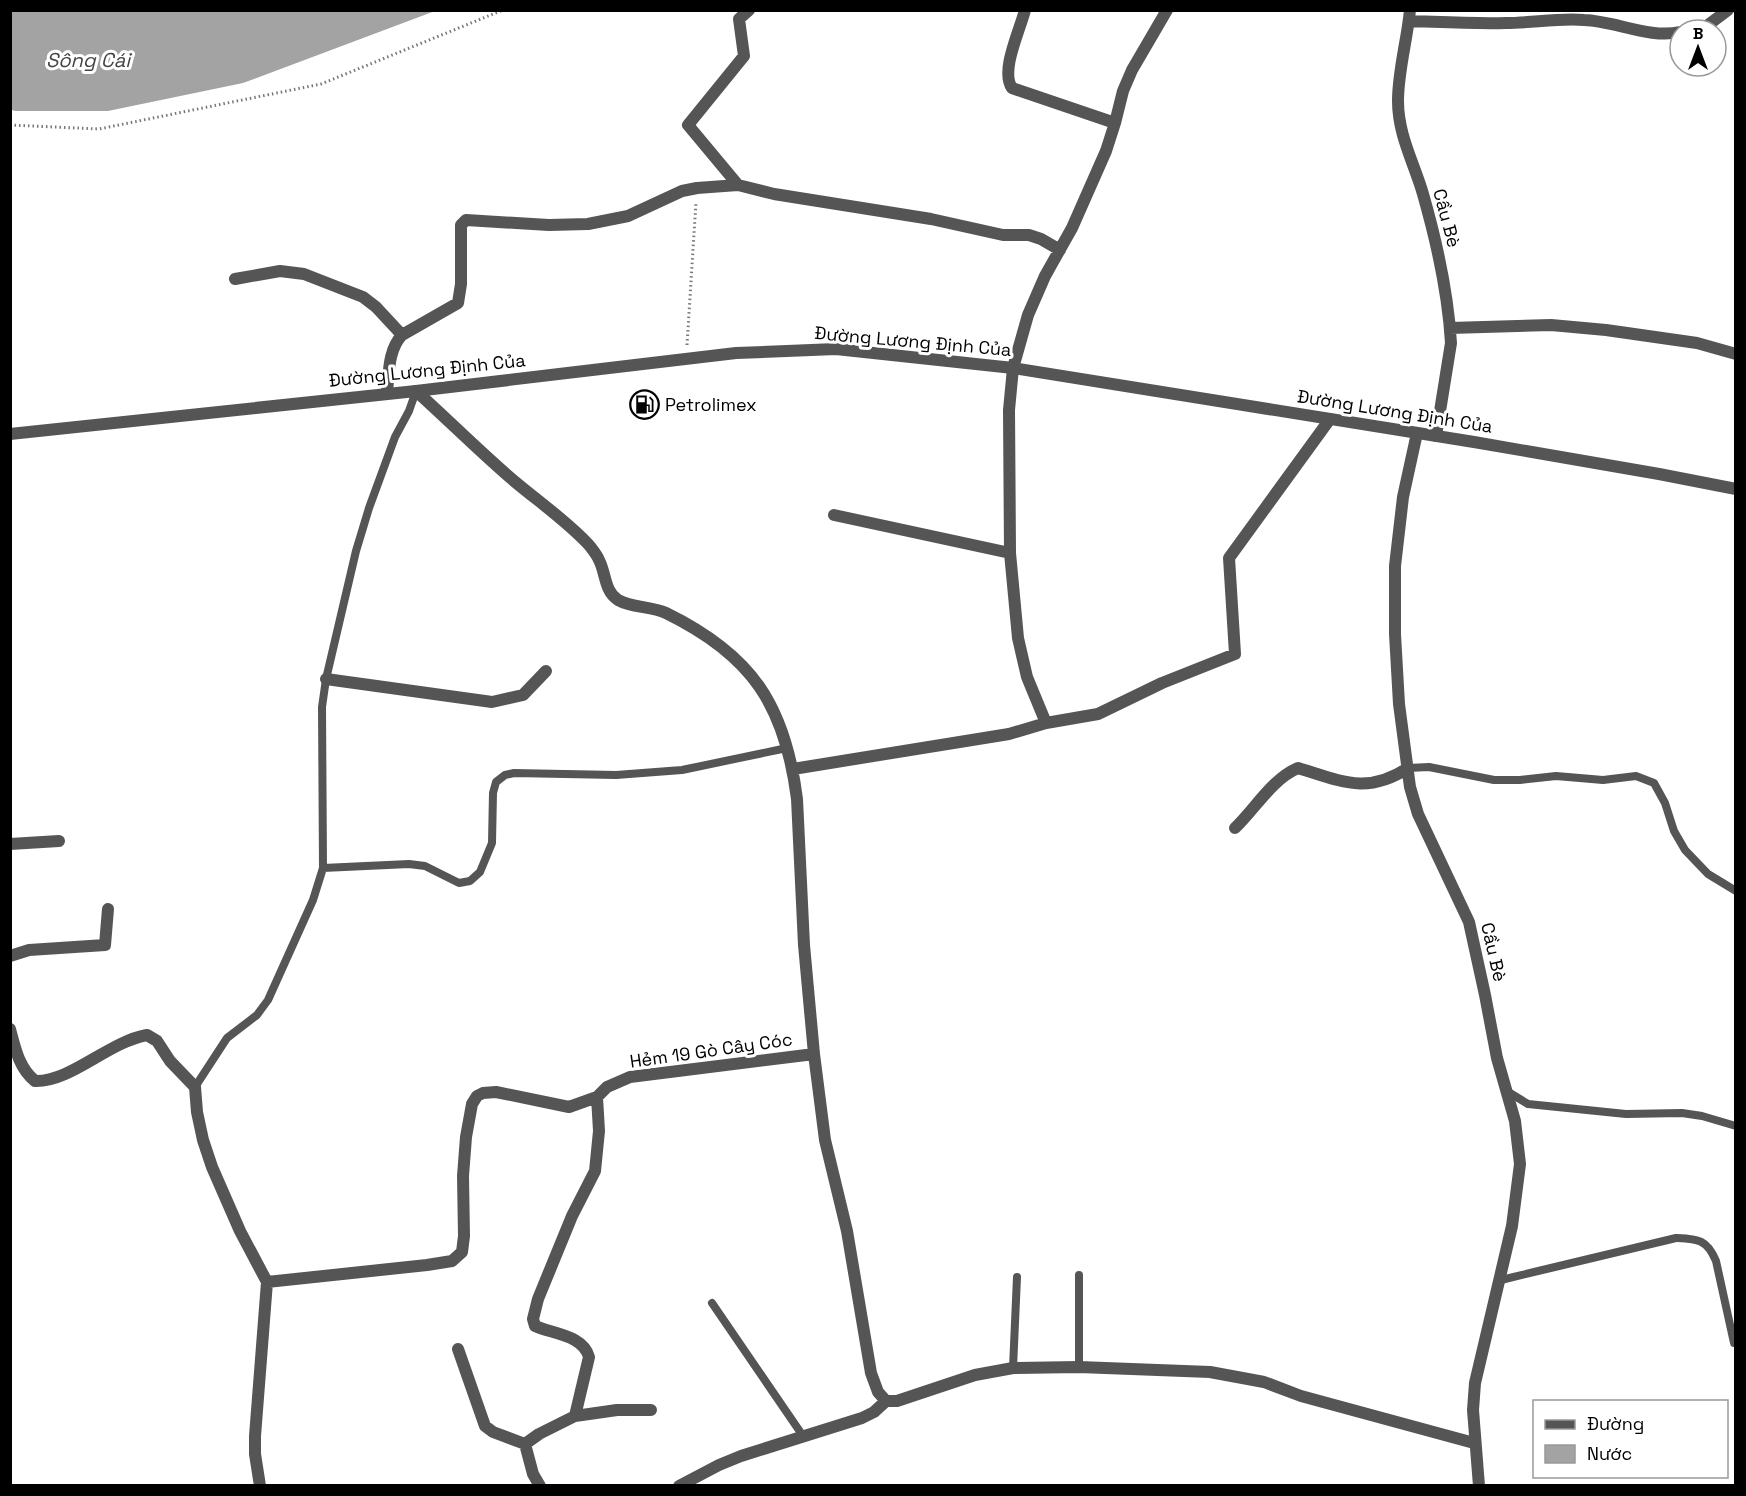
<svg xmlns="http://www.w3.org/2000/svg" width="1746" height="1496" viewBox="0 0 1746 1496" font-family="'Space Grotesk',sans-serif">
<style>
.water{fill:#a3a3a3}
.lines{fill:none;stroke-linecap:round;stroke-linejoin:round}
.path{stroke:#777;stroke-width:3;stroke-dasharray:1.5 3;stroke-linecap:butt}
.service{stroke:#555;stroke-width:8}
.minor{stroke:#555;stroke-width:12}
.tertiary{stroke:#555;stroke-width:12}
.labels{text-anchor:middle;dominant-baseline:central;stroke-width:6;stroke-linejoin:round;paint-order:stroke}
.street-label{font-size:18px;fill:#000;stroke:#fff}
.poi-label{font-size:18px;fill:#000;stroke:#fff;text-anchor:start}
.water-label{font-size:20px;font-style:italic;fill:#444;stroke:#fff}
</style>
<rect width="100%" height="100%" fill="#fff"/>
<path class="water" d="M11,10H435V11L243,83L108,111H16L11,110Z"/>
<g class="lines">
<path class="path" d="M10,125L99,129L321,84L503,10
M687,345L696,202"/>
<path class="service" d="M1408,768L1429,767L1494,780H1520L1556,776L1603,780L1636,776L1654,783L1665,803L1674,831L1685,850L1708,874L1736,891
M323,868L409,864L425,866L459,883L470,881L480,872L492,843L493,793L496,782L505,775L514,773L616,775L682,770L787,748
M195,1087L227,1038L257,1015L268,1000L313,900L323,868L322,707L326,679L356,551L369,508L395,437L409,411L416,391
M1505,1090L1528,1104L1626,1114L1682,1113L1702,1116L1736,1126
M1079,1275V1367
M1501,1280L1676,1238C1698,1239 1707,1239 1716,1261L1734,1343
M712,1303L803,1436
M1013,1368L1017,1277"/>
<path class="minor" d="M1025,10C1020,30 1000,71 1012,88L1115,123
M1410,10C1407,41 1398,71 1398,101C1398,135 1414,163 1423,194C1437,243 1448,292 1451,343L1436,436
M1409,21C1441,22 1474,24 1506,23C1532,23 1558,18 1584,20C1615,21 1650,39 1680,32
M1688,30L1708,25L1728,10
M738,185L688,125L744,56L739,19L749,10
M235,279L280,271L304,274L363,297L376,307L402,335
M1450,328L1551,325L1606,330L1697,343L1736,354
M416,391C446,418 475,447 506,474C533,498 564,518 589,545C592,549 597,555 599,560C606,573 604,591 618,600C632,608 651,606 666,613C752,655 785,705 797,799L804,945L814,1054L825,1140L847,1231L871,1373L878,1392L886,1401H897L975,1375L1013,1368L1079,1367L1210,1372L1264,1382L1301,1396L1474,1443
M387,392C389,373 388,350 402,335L458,303L461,284V225L466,220L549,225L588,224L628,216L682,191L697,188L738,185L774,194L931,219L1003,235H1029L1041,239L1060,250
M1417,433L1403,497L1395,566V634L1399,704L1410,787L1418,814L1469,922L1485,995L1497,1058L1515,1121L1520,1164L1512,1226L1475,1383L1473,1410L1479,1486
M834,515L1010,553
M326,679L492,702L523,695L546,671
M1046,723L1027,677L1018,638L1010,553L1009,410L1013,368L1028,315L1045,276L1072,228L1106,151L1115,123L1123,91L1132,70L1167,10
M793,769L1009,734L1046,723L1098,714L1162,683L1235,654L1229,558L1330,419
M1235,828C1255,809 1272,779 1298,768C1341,781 1367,795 1408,768
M10,844L59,841
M10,956L29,950L105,945L108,909
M10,1029C15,1048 19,1068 35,1081C71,1082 108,1042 147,1035L157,1041L170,1061L195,1087L197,1112L203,1140L212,1167L240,1231L267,1282L255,1436V1454L260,1486
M267,1282L427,1265L452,1261L462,1252L464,1236L463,1176L466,1137L472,1104L477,1096L483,1093L496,1092L569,1107L597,1097L607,1087L630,1077L814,1054
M458,1349L485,1426L493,1432L525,1444L533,1474L540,1486
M575,1416L589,1357C583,1335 553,1334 535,1326L533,1319L538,1299L572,1216L595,1171L599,1131L597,1097
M525,1444L539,1434L575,1416L617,1410H651
M679,1486L719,1465L741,1456L862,1418L874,1412L886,1401"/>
<path class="tertiary" d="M10,434L416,391L736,353L836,349L1013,368L1474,442L1659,474L1736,489"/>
</g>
<defs>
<symbol id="fuel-ring" viewBox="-11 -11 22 22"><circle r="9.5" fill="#fff" stroke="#000" stroke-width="1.5"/><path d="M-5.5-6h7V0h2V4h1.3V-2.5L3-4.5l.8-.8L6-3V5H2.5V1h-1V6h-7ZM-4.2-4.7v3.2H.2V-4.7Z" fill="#000"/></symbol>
</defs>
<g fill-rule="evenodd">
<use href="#fuel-ring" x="628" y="388" width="33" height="33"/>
</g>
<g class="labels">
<g class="street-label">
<text transform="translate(1447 218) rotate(75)">Cầu Bè</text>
<text transform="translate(913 341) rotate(5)">Đường Lương Định Của</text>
<text transform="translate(427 370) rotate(-6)">Đường Lương Định Của</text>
<text transform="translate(1395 411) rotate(9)">Đường Lương Định Của</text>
<text transform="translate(1494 952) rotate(77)">Cầu Bè</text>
<text transform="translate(711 1050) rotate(-8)">Hẻm 19 Gò Cây Cóc</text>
</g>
<g class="poi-label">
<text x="665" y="404">Petrolimex</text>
</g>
<g class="water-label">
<text x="88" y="60">Sông Cái</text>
</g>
</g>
<rect width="1746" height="1496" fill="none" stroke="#000000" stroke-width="24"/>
<rect x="1533" y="1400" width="195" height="78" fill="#ffffff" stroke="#999999" stroke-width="1.5"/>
<rect x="1545" y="1420" width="30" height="9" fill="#555555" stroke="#999999" stroke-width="1.5"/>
<text x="1587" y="1430" font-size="18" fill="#000000">Đường</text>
<rect x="1545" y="1445" width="30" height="18" fill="#a3a3a3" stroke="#999999" stroke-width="1.5"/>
<text x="1587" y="1460" font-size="18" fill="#000000">Nước</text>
<g transform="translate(1698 48)"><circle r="28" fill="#ffffff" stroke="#999999" stroke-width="1.5"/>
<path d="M0-4.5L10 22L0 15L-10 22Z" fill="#000000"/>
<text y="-9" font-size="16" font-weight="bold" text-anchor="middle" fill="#000000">B</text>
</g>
</svg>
